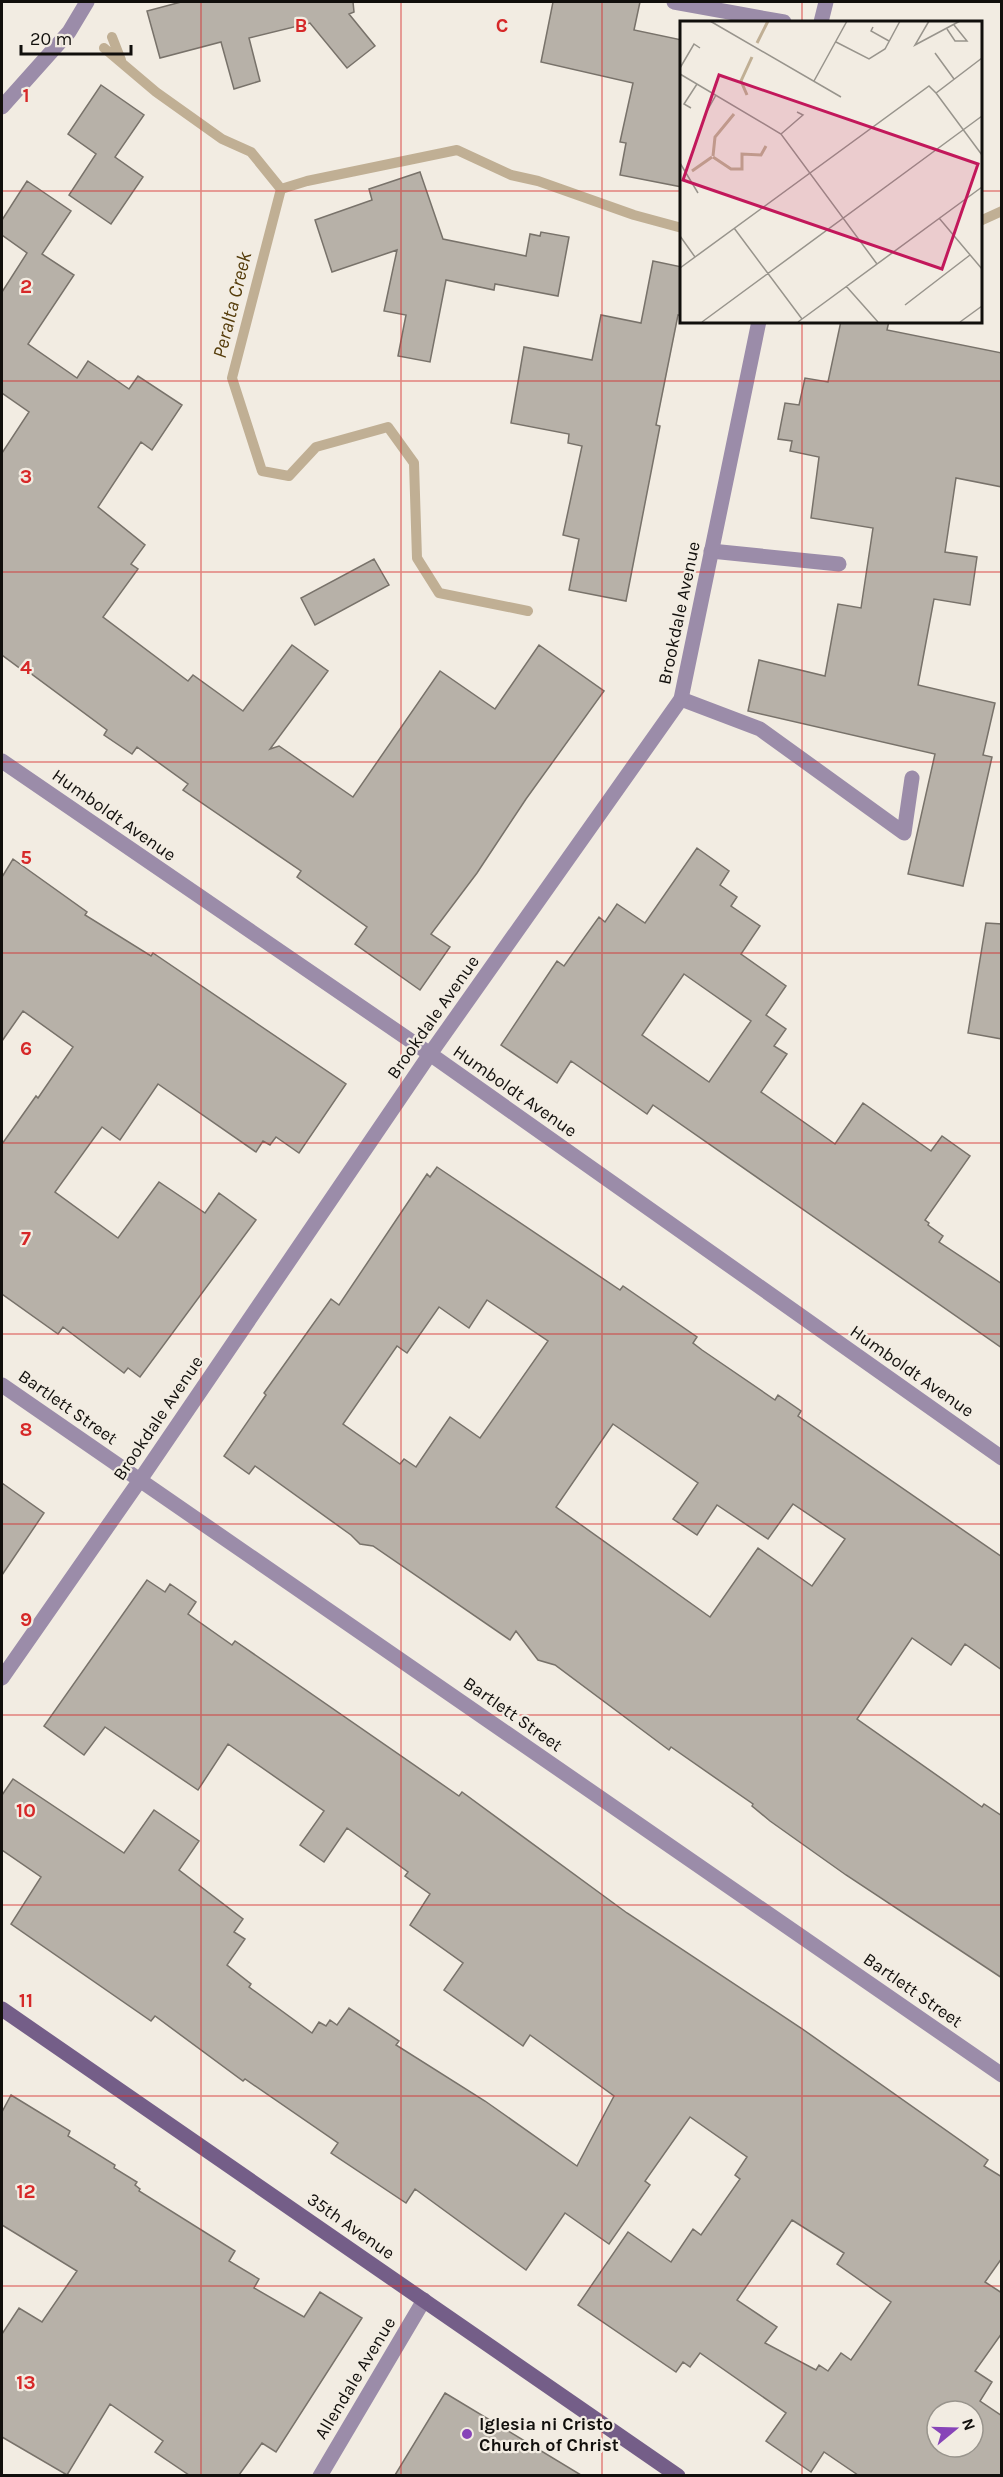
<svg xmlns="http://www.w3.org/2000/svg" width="1003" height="2477" viewBox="0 0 1003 2477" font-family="Karla,sans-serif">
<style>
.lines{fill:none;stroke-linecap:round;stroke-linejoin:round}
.stream{stroke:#c0af94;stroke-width:10}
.building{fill:#b7b1a8;stroke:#78726a;stroke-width:1.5;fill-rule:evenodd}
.lane{stroke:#9b8ca9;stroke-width:15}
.street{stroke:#9b8ca9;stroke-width:15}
.secondary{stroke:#745e88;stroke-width:15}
.grid{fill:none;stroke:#d62828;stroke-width:1.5;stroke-opacity:0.55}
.poi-dot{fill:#8744b8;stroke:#f2ece2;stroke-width:2}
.labels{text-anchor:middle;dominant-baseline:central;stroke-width:4.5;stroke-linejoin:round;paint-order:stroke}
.street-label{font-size:18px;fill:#110f0c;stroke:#f2ece2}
.poi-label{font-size:18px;font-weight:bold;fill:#110f0c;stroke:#f2ece2;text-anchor:start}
.water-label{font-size:20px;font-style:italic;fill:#553c0a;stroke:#f2ece2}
.inset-river{fill:none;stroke:#c0af94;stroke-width:3}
.inset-road{fill:none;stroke:#98948c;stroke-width:1.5}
.view{fill:#c2185b;fill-opacity:0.15;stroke:#c2185b;stroke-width:3}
.inset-edge{fill:none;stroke:#110f0c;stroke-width:3}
.grid-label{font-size:20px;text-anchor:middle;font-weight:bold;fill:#d62828;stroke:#f2ece2;stroke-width:4.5;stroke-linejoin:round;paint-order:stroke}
</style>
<rect width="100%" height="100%" fill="#f2ece2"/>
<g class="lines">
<path class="stream" d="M112,37L121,60
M104,48L156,92L222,139L251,152L281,189
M281,189L232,378L262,471L289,476L316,447L388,427L414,463L417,558L439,593L528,611
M281,189L307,181L457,150L511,175L538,181L634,215L682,228
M980,221L1002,211"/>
</g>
<path class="building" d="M181,2H353L354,12L349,14L375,46L347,68L310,23L249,38L260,81L234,89L221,42L160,58L147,11Z
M553,2H640L634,30L682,40V187L620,175L626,143L620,142L633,83L541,62Z
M101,85L144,115L115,157L143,177L111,224L69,195L96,154L68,134Z
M420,172L443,239L526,256L530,234L540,236L541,232L569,237L558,296L495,284L494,290L446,280L430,362L398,356L406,315L384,311L397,250L332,272L315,220L372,200L369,189Z
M27,181L71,211L42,254L74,275L28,344L77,378L88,361L129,389L138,376L182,405L152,450L141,442L98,507L145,545L131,564L138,569L103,617L188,681L193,675L243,711L292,645L328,671L270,749L279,746L353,797L440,671L495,709L539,645L604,691L526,799L477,873L431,934L450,947L420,990L355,944L367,927L297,877L301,871L183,790L188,784L137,747L132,754L104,735L107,730L30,673L29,675L2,655V453L29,412L2,393V292L27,253L2,235V220Z
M653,261L682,267V316L678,315L656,425L660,426L626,601L569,590L579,539L563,535L582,446L568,443L569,434L511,423L524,347L592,360L601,315L641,323Z
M841,321H889L887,330L1002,353V487L956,478L945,552L977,557L970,605L934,599L918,685L995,703L983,755L992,757L963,886L908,874L935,754L748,711L759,660L825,676L838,604L861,608L873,528L811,518L819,457L790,451L792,441L778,439L785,403L799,405L805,378L828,382Z
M374,559L389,585L315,625L301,598Z
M697,848L729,871L720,885L737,897L731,906L760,926L741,954L786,986L766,1015L786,1029L774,1046L787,1054L761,1092L835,1144L863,1103L931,1151L942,1136L970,1156L925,1220L929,1223L928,1225L943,1236L939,1242L1002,1284V1348L653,1105L647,1114L571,1061L557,1083L501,1045L557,961L564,966L599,917L605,922L617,904L645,923ZM684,974L751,1021L709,1082L642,1035Z
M13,859L87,912L85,915L151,956L153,953L346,1084L299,1153L276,1137L270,1145L263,1141L256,1152L158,1084L120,1140L102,1127L55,1192L118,1238L159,1182L205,1213L219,1193L256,1220L140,1377L128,1368L124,1373L63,1327L58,1334L2,1294V1144L36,1096L38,1098L73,1047L23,1011L2,1041V877Z
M986,923L1002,924V1039L968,1033Z
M437,1167L620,1290L623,1286L697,1337L693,1343L702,1350L775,1400L778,1395L801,1411L798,1416L1002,1557V1670L965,1644L951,1665L912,1638L857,1719L982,1807L984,1804L1002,1816V1978L846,1875L770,1821L752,1806L753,1804L671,1747L669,1750L555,1665L538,1660L516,1631L510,1640L373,1546L360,1544L351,1535L255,1466L249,1474L224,1456L266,1395L264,1393L331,1299L339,1305L427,1174L430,1177ZM487,1300L548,1341L480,1438L450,1417L416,1467L404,1459L400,1464L343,1424L397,1346L407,1353L439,1307L469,1328ZM613,1424L698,1483L673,1519L697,1535L717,1505L768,1539L793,1504L845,1539L812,1586L758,1548L710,1617L556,1507Z
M2,1483L44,1513L2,1575Z
M147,1580L165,1592L170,1584L196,1602L188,1614L232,1645L235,1641L459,1796L462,1792L627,1913L801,2028L988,2160L984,2166L1002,2177V2258L985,2282L1002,2293V2333L975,2371L992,2382L980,2401L1002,2416V2475H858L824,2452L811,2472L766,2441L786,2413L700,2353L690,2367L683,2362L676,2372L578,2305L628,2232L671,2262L693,2229L701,2235L740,2179L735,2175L747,2157L690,2117L645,2181L650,2185L609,2244L565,2213L526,2270L415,2189L406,2203L331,2153L338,2143L245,2079L243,2081L155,2016L151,2021L11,1924L41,1877L2,1850V1795L13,1779L124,1853L154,1810L199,1841L179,1870L243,1919L234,1932L245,1939L227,1965L251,1984L249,1987L312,2033L319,2022L326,2026L330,2020L337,2025L349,2008L399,2041L396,2045L485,2101L577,2166L614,2096L530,2035L523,2046L444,1990L463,1963L410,1925L430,1894L405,1876L408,1872L347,1828L324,1862L300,1845L324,1811L228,1744L198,1790L105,1727L84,1755L44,1726ZM792,2220L844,2253L837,2264L891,2302L851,2360L841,2353L828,2371L819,2365L816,2370L765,2343L777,2327L737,2300ZM937,2411H973V2447H937Z
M11,2095L70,2131L68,2136L115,2165L114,2168L137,2182L135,2185L140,2189L139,2191L235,2251L229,2261L259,2279L254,2288L304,2317L320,2292L362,2318L276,2452L262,2443L239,2475H189L155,2452L163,2441L110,2404L67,2475L2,2437V2334L19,2308L42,2322L77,2271L2,2225V2112Z
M445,2393L581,2475H395Z"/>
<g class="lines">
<path class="lane" d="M674,2L784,22
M711,551L839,564
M681,699L760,729L904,833L912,778"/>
<path class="street" d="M821,22L826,2
M2,107L69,32L87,2
M2,761L430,1054L1002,1458
M2,1385L1002,2075
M2,1678L140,1480L430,1054L681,699L759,321
M320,2476L424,2300"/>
<path class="secondary" d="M2,2009L678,2476"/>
</g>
<path class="grid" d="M201,2V2476M401,2V2476M602,2V2476M802,2V22M2,191H682M980,191H1002M802,321V2476M2,381H1002M2,572H1002M2,762H1002M2,953H1002M2,1143H1002M2,1334H1002M2,1524H1002M2,1715H1002M2,1905H1002M2,2096H1002M2,2286H1002"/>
<circle class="poi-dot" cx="467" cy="2434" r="6"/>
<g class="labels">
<g class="street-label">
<text transform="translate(679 613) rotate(-78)">Brookdale Avenue</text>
<text transform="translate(114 815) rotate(35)">Humboldt Avenue</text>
<text transform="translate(433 1017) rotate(-55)">Brookdale Avenue</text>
<text transform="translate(515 1091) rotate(35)">Humboldt Avenue</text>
<text transform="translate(912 1371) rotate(35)">Humboldt Avenue</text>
<text transform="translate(68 1407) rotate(35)">Bartlett Street</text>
<text transform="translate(158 1418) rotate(-56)">Brookdale Avenue</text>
<text transform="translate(513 1714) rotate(35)">Bartlett Street</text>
<text transform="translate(913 1990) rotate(35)">Bartlett Street</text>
<text transform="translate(351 2226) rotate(35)">35th Avenue</text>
<text transform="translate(355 2378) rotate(-59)">Allendale Avenue</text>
</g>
<g class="poi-label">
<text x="479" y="2424">Iglesia ni Cristo<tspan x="479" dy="21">Church of Christ</tspan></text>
</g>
<g class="water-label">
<text transform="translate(232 305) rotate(-76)">Peralta Creek</text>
</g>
</g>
<g transform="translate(680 21)">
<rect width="302" height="302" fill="#f2ece2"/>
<path class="inset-river" d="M77,22L88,0M67,74L61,60L72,36M33,135L35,116L54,93M33,136L51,148H62V133L81,134L86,125M12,150L32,136"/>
<path class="inset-road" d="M30,0L161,76M249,0L235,24L280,0M193,6L191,10L209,20M267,8L275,20H287L274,4M156,21L189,38L205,28L220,0M255,32L274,58M0,47L14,23L20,27M0,53L101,113L197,243M134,60L167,0M256,72L302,134M11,87L4,83L17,63M27,90L36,74M101,113L123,94L117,91M0,142L18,172M259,197L302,248M54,207L122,298M0,215L15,236M0,247L249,65L256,72L302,37M166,265L198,301M225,284L290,234M22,301L302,95M118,301L302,166M280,301L302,285"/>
<path class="view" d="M39,54L298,143L262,248L3,159Z"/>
<rect width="302" height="302" class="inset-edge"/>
</g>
<g class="grid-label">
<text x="301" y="32">B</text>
<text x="502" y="32">C</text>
<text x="26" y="102">1</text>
<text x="26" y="293">2</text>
<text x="26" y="483">3</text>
<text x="26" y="674">4</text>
<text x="26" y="864">5</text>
<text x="26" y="1055">6</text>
<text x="26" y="1245">7</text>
<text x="26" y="1436">8</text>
<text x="26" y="1626">9</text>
<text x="26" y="1817">10</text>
<text x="26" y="2007">11</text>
<text x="26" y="2198">12</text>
<text x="26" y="2389">13</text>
</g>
<rect width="1003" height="2477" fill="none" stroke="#110f0c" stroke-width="6"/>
<g transform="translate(955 2429) rotate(71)"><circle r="28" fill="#f2ece2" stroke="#98948c" stroke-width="1.5"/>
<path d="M0-4.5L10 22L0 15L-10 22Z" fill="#8744b8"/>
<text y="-9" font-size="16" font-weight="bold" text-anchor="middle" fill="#110f0c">N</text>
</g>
<path d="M21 45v9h110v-9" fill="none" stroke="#110f0c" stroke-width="3"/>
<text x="30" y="45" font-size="18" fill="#110f0c" stroke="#f2ece2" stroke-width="4.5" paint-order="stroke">20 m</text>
</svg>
